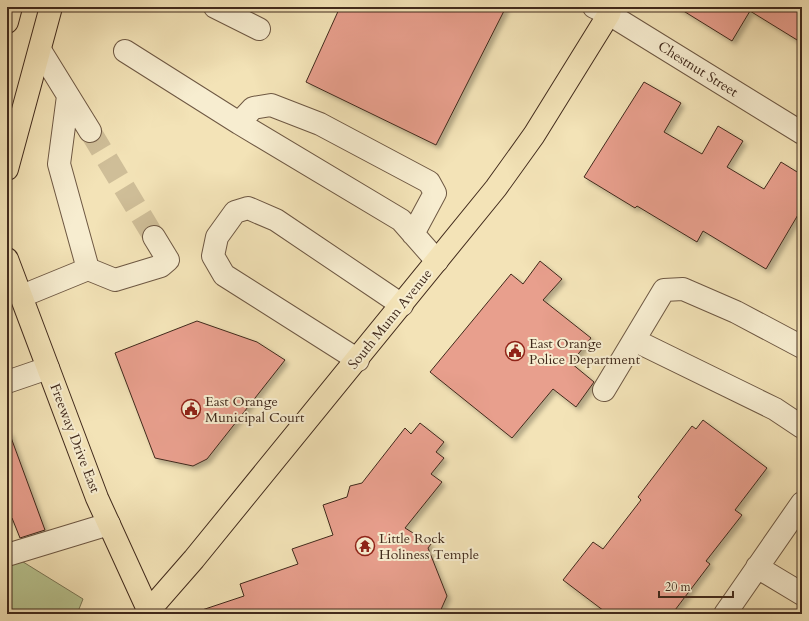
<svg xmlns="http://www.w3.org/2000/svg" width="809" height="621" viewBox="0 0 809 621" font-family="Cardo,serif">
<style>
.green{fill:#b8c490;stroke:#7c7756}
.building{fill:#e89f8d;stroke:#412a1c;filter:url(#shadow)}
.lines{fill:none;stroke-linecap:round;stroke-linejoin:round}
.minor-tunnel{stroke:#cfbe98;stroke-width:22;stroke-dasharray:22 11;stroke-linecap:butt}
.minor-casing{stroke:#6e5843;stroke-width:24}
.major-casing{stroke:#412a1c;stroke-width:24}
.highway-casing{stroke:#412a1c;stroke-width:24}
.minor{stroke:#f7edd0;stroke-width:22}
.major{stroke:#f3e3b7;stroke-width:22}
.highway{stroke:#f3e3b7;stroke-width:22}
.labels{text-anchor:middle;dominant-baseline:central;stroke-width:4;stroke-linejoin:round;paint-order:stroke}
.street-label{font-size:14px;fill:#412a1c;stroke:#f7edd0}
.poi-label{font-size:14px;fill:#412a1c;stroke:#f7edd0;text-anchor:start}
</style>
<defs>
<filter id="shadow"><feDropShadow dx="3.5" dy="3.5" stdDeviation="2" flood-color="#0004"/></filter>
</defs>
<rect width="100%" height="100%" fill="#f3e3b7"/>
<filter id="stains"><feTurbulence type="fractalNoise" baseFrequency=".005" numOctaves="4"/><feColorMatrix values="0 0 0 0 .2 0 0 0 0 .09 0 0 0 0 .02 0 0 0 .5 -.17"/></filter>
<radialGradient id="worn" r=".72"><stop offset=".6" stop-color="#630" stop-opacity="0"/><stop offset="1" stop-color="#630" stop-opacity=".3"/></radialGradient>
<path class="green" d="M7,552L83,599L77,614H7Z"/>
<path class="building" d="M340,7H506L436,145L306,82Z
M677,7H802V43L750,11L732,41Z
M644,82L681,103L664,132L702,154L718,126L743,141L727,167L764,189L781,162L802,175V208L766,269L703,231L697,242L637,206L635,208L584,177Z
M540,261L562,279L543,300L591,338L571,363L594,382L576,407L553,389L512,438L430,372L511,274L523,284Z
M197,321L257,342L285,360L207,459L193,466L155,458L115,353Z
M703,420L767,468L735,510L742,515L706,561L710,564L672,614H608L563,580L593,542L603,549L641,500L638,497L692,426L696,429Z
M420,423L444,442L436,452L444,458L431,474L442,482L405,528L431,544L428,548L447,596L439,614H203L202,610L244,596L240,584L298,564L292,549L333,535L323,505L347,497L350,486L362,483L405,428L411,434Z
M7,432H9L45,530L20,538L12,518L7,520Z"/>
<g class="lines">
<path class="minor-tunnel" d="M90,131L154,237"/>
<defs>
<path id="minor" d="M215,7L259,29
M594,7L609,14L802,133
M40,50L90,131
M125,51L239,123L401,220L437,261
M68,96L59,164L88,269
M239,123L253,108L271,105L320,124L429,182L435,193L413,234
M22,296L88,269L115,280L161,266L168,260L154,237
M634,340L775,409L802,427
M358,360L224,275L213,256L217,237L235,212L248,208L276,220L402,305
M7,382L48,368
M604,390L664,290L683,289L736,312L802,347
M7,555L109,524
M757,567L802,594
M725,614L802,503"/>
<path id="major" d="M7,169L51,7
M7,259L97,498L150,614
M146,614L194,559L496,188L534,135L609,14L611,7"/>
<path id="highway" d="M7,22L11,7"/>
</defs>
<use href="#minor" class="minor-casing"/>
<use href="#major" class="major-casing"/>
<use href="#highway" class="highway-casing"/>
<use href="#minor" class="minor"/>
<use href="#major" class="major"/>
<use href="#highway" class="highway"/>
</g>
<defs>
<symbol id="civic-ring" viewBox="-11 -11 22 22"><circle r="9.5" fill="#f7edd0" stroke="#8f2418" stroke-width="1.5"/><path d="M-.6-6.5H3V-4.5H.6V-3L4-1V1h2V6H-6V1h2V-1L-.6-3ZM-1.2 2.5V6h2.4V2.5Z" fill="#8f2418"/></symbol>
<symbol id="temple-ring" viewBox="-11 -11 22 22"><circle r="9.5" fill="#f7edd0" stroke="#8f2418" stroke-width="1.5"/><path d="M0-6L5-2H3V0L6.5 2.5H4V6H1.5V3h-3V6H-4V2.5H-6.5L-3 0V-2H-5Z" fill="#8f2418"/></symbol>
</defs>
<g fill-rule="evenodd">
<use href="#civic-ring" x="504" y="340" width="22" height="22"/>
<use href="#civic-ring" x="180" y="398" width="22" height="22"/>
<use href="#temple-ring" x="354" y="535" width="22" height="22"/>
</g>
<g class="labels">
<g class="street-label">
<text transform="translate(698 69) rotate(32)">Chestnut Street</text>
<text transform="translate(390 319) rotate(-51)">South Munn Avenue</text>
<text transform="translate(75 438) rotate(69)">Freeway Drive East</text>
</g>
<g class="poi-label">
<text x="529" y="343">East Orange<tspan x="529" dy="16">Police Department</tspan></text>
<text x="205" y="401">East Orange<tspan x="205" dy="16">Municipal Court</tspan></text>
<text x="379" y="538">Little Rock<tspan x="379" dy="16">Holiness Temple</tspan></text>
</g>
</g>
<rect width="809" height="621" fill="none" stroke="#f3e3b7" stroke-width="24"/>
<rect x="8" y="8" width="793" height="605" fill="none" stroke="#412a1c" stroke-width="2"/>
<rect x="12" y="12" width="785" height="597" fill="none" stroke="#412a1c"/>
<path d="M659 591v6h74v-6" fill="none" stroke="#412a1c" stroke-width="2"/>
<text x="665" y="591" font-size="12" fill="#412a1c" stroke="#f7edd0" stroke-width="3" paint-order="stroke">20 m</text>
<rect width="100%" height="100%" filter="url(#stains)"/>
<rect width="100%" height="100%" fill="url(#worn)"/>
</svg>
